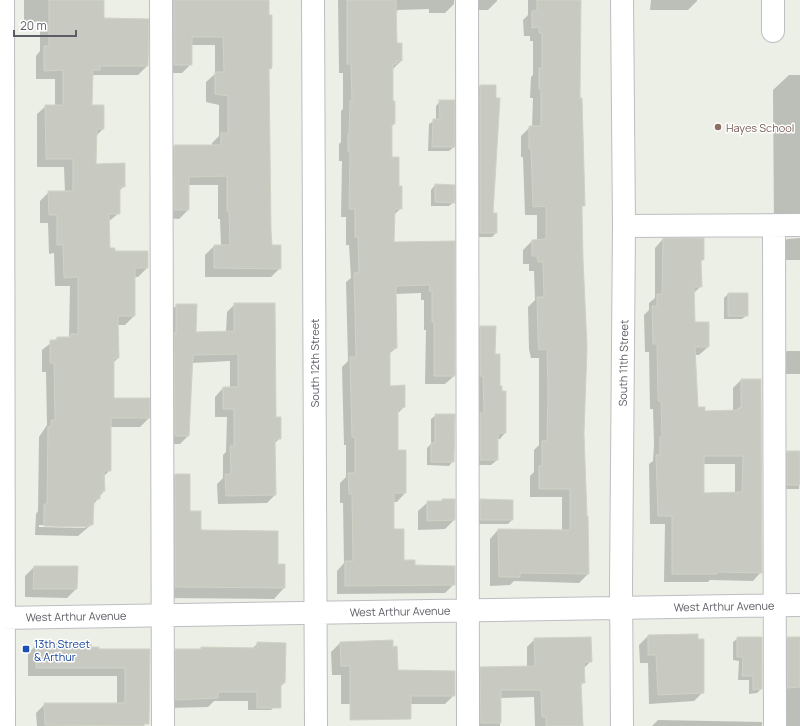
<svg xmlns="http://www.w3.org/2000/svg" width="800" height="726" viewBox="0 0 800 726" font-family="Manrope,sans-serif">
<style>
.shadow{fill:#0003;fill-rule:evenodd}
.building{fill:#c8cac2;stroke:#cfd3c4;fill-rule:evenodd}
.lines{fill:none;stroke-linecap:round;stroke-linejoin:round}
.minor-casing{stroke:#bebdc3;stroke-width:24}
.minor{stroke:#fff;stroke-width:22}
.education-dot{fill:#8d6e63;stroke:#fff;stroke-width:1.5}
.transit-dot{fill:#1a4fb4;stroke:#fff;stroke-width:1.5}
.labels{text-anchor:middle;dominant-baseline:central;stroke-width:3;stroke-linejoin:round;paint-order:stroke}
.education-label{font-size:11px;fill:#785e54;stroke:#fff;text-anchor:start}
.street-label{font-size:11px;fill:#5e5d65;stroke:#fff}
.transit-label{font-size:11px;fill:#164399;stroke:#fff;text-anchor:start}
</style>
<rect width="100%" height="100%" fill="#ecefe5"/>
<path class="shadow" d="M24,0H103V19L148,20L147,66L138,75H94L91,77V106H103V129L95,137V165L124,186L119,191V213L108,222L109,249L147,268L138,277H134V316L125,325H117L118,358L113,363L114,399L149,418L140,427H110V470L103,477L104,491L93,505L92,524L78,536L35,535L36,514L38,511L39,437L47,425L46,372H42V350L57,338L69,337L70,286H55L54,253L49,254L48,223H40V201L49,192H65L64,167H37V114L46,106H55V79H36V56L40,51V22H24ZM39,525L85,526V528L39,527Z
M163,0H268L270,68L268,71L270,230L271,246L280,268L271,277H205V255L214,246H221L220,219H218V185H188V210L179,219L166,218L165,155L174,146H212V143L219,136V105L206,102V82L215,74V45H191V64L182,73H165Z
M338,0H454V4L445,13H429V9L398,10L396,13V44L401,61L392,70V102L394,124L391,127V158L398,187L401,208L393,216V243L454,242V376L445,384H425L426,330H424V300H421V293L395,294L396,348L389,354V387L404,407L397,414V451L405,493L397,502H393V530L403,562L454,584L445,593L337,594V571L344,563L343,503H340V483L346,477V445H344L342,367L348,361L346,282L351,278L349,245H346V217H341L342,161H339V144L341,142V111L343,109V73H339Z
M467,0H497V1L488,10H471Z
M528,0H580L579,99L584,205L581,207L583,433L588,574L579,583L514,581L510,585L490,586V539L498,530L562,531V497H530V476L534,472V450L539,445V358H531L529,349L528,307L535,300L534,271H529V264H523V250L532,241H537V215H525L523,157H521V136L530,127H532L533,98H530L531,77L533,75V41H530V36H524L523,20L528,15Z
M651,0H697V1L688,10H650Z
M789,75H800V218L774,228L773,90Z
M480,86L492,214L496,233L492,237H476V90Z
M440,101L454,147L449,151H428L429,124L436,120V106Z
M435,185L454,202L449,206H431V190Z
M800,238V260H783V243L787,239Z
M663,239L703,259L700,262L701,286L693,294L694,323L708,347L699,355H694L698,408L704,412H733V388L741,380L761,572L753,581L710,580L708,582H664L665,524H650L649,464L653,461L654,444L653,409H650L649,352H645L644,315L649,310V303L655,298V248ZM703,464H735V493L703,494Z
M728,294L747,315L742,319H724V298Z
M235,304L275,418L280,438L274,444L275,495L267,503L218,504L217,484L223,478V455L226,452L227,417H215V397L223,388H230V361L191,363L188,436L180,444H167L168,313L177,305L195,333L226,332L227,312Z
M480,327L494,355L505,433L500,439H497V460L491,465H475V333Z
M787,351H800V374H783V355Z
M436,415L453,461L449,466L427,465V448L431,444V419Z
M787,452H800L799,489H783V456Z
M175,475L189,512L200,531L277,565L284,588L274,599L165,598L164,486Z
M442,500L454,520L445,529L418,530V511L428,502H440Z
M481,500L512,520L508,524H476V505Z
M34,567L76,589L67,598L25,597V576Z
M648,636L703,692L694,701L649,704L648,663H640L639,645Z
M800,637V726H782L780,646L788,638Z
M738,638L761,689L757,693L749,694V680H738L739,661L733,660V642Z
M535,639L591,661L584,668V682L580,686L582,725L584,726H535L534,697L500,698V726H473V676L481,668L527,667V647Z
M258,643L284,683L280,687V701L271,710H248V701H214L208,707L167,708V659L176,650L252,649Z
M340,643L392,648L397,671L454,695L445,704H341V675H332L331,652Z
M36,645L98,650H149V699L144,704V726H37L36,713L45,704H117V676H28V654Z
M658,720L762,722V726H652Z"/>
<path class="building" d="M49,0H104V18L149,19L148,66H100V70H93L92,105H104V129H97L96,164L125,163V187H120V214H109L110,248H115V251H148V268H135V316H118L119,358H114V398H150V418H111V471H104L105,491L100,492V499H94L93,525H88V527L44,526V504H47L48,427H51V420H55L54,363H50V340H57V337H71V334H78V277L64,278L63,245H57V215H49L48,191H73V159H46L45,105H63V70L44,71V46H49Z
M174,0H269V15H272V66L271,69H269L271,230L272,245H281V269L214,268V245H230L229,211H227V176L189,177V210H174V145H221V133H228V96L215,94V72H224L223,37H192V65H174Z
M347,0H396L397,43H402V61H397V64H393V101H395V124H392V157H399V186H402V209H395L394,242L455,241V376H434V322H432V291H429L430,285L396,286L397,348L390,350V386L405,385V407L398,409V450H406V493H394V529H404V560H415V565L455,566V585L345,586V561H353L352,494H349L348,473H355V437H352L350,357H356L354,273L359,272L358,237H355V209H349L350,152H348V134H349L350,101H352L351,64H347Z
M537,0H581L580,98H582L585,206H582L583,259L587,347L584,433L587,516H588L589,574L520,573V577H499L498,529L570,530V489H539V466H542V441L547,440L548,391L547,349L539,350L538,340L537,297H544L543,262H538L537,256H532V240L546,239V206L533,207L531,149H529V126H541V89H539V68H542V33H539V27L532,28V11L537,10Z
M480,85H496V98H500L493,213H497V233H480Z
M439,100H455V147H432L433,119H440Z
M435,184L455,185V203L435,202Z
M663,238H704V260H701L702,287H694L695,322H709V347H695L698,407H705V411L738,410V408H741V379H761L762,573L717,572V574H672V516H658L656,455H660V437H662L661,401H658L657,344H653L652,306H657V294H662ZM704,456H743L742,492L704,493Z
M728,293H748V316H728Z
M234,303H275L276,417H281V439H275L276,495L226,496L225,474H231L230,446H234V409H223V387H238V354L193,355L189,436H175L174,333H176V304H197L196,332L234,331Z
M480,326H496L495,354H500V386H502V391H506V433H498V460H480V413H484L483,376H480Z
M435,414H455L454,462H431V443H435Z
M787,451H800V485H787Z
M175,474H190V511H201V530L278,531V564H285V588L175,587Z
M442,499H455V520L427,521V501H442Z
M480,499L513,500V520H480Z
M34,566H78L77,589H33Z
M698,634V639H704V693L658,695L656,655H648V635Z
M591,637L592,662H584L585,683H581L583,726H546V717H542L541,690H501V723H481L480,667L535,666L534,638Z
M737,637H762V689L753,690V676H742L743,657H737Z
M787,637H800V687L787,688Z
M393,640V647L397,646L398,670L455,671V696H411V719L350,720V666H341L340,642Z
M257,642L286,643L285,683H281V708H257V692H218V698L175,700V649H201V647L257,648Z
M36,644H91V647H99V649H150L149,724H144V726L45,725L44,703H125V668H36Z"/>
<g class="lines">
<defs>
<path id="minor" d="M3,0L4,726
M161,0L163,726
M313,0L316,726
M467,0L468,726
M773,31V0
M774,225L775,726
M624,226L800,225
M0,618L800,605
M622,726L621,585L624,226L622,0"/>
</defs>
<use href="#minor" class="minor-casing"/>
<use href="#minor" class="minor"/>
</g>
<circle class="education-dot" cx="718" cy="127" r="4"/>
<rect class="transit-dot" x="22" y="645" width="8" height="8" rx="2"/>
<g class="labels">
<g class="education-label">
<text x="726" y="127">Hayes School</text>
</g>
<g class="street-label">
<text transform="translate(314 363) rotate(-90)">South 12th Street</text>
<text transform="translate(623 363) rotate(-89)">South 11th Street</text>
<text transform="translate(724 606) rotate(-1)">West Arthur Avenue</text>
<text transform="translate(400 611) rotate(-1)">West Arthur Avenue</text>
<text transform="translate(76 616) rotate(-1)">West Arthur Avenue</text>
</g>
<g class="transit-label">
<text x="34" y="643">13th Street<tspan x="34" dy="13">&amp; Arthur</tspan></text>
</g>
</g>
<path d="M14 30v6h62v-6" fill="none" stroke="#5e5d65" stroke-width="2"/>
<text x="20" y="30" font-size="12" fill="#5e5d65" stroke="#ffffff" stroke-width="3" paint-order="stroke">20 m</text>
</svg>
